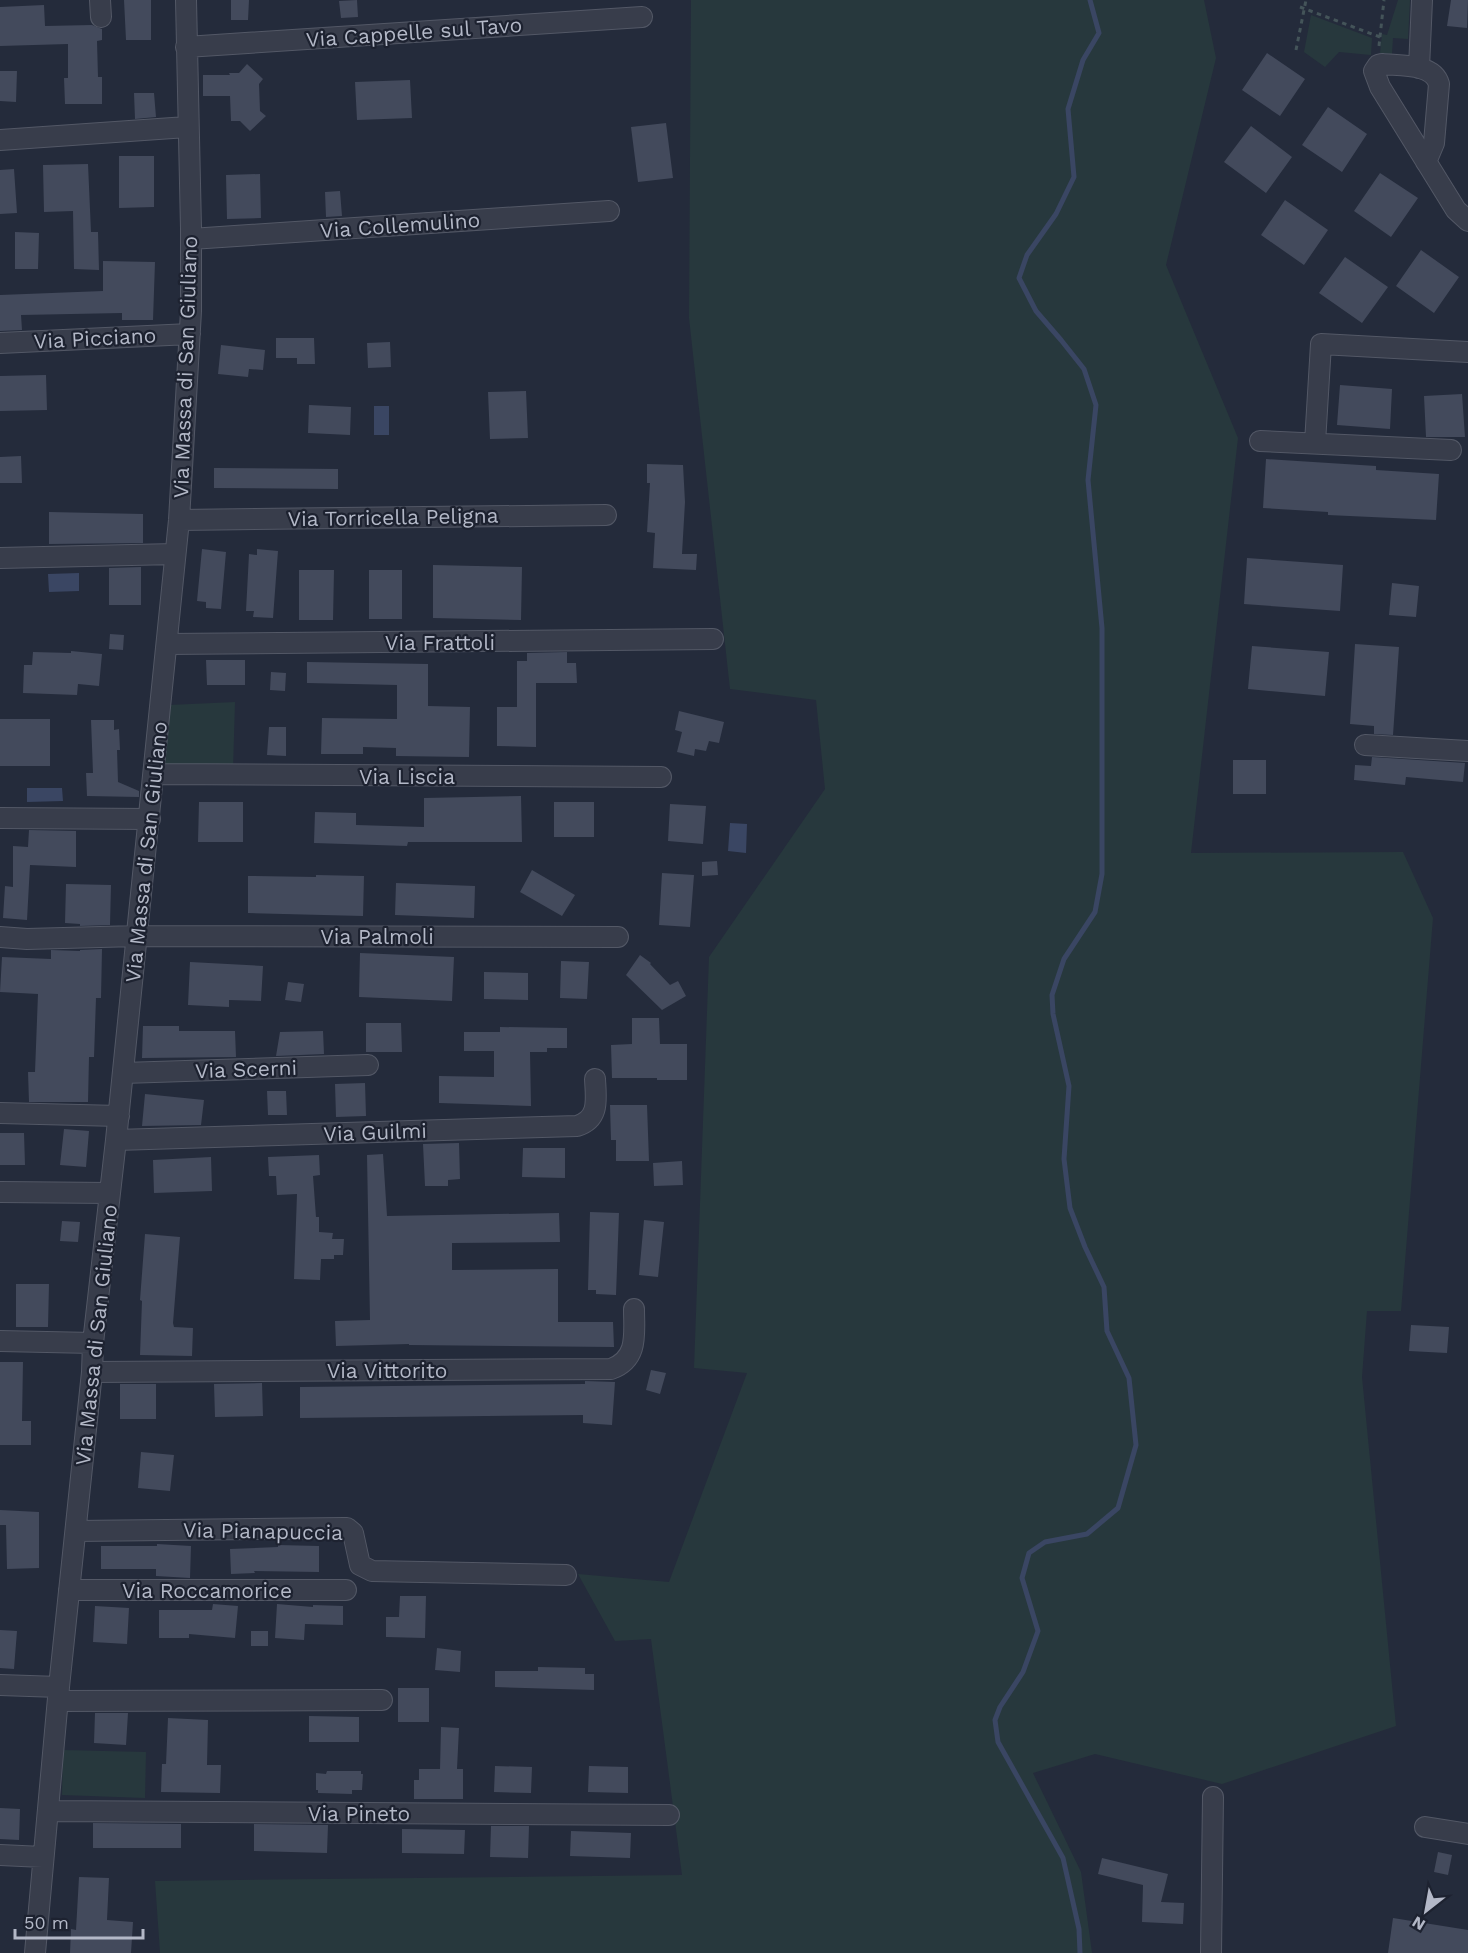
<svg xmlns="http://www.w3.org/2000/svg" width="1468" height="1953" viewBox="0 0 1468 1953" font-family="'Work Sans',sans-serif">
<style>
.green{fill:#27383d}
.water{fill:#3a4663}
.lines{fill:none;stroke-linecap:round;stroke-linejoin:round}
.stream{stroke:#3a4663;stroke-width:5}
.building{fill:#434a5c}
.minor-casing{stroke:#535866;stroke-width:22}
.path{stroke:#445459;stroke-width:3;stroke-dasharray:4.5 4.5;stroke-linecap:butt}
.minor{stroke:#383d4b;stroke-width:20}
.labels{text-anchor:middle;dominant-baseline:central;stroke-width:4.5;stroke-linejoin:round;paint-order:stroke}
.street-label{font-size:21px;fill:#b3b8c7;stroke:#1d2230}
</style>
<rect width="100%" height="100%" fill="#242b3b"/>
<path class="green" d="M691,0H1204L1216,58L1166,265L1238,438L1191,853L1403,852L1433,918L1401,1311H1367L1362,1377L1396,1726L1222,1784L1095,1754L1033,1773L1081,1872L1092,1953H160L155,1881L682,1875L651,1639L615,1641L578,1574L669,1582L747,1373L694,1368L709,957L825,789L816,700L730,689L689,318Z
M1398,0H1410L1408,39L1393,38L1392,54L1380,53L1382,34L1387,35Z
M1311,15L1372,38L1371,55L1339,52L1325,67L1304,52Z
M235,702L233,771L164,770L169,705Z
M63,1750L146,1752L145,1798L62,1795Z"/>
<path class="water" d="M374,406H389V435H374Z
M79,573V591L49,592L48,574Z
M27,788H62L63,801L27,802Z
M730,823L747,824L746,853L728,851Z"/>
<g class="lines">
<path class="stream" d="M1080,1953L1079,1929L1063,1858L998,1742L995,1720L1000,1707L1023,1672L1038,1631L1022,1578L1029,1553L1045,1542L1087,1534L1118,1508L1136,1445L1129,1378L1107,1331L1104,1287L1085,1247L1070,1208L1064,1159L1069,1086L1053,1014L1052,995L1064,959L1095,912L1102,874V628L1088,480L1096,405L1084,369L1061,340L1036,311L1019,278L1027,255L1056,214L1074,177L1068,109L1083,60L1099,33L1090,0"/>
</g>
<path class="building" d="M124,0H151V40H126Z
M231,0H249L248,20H231Z
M357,0L358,17L341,18L339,1Z
M1451,0H1468L1467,28L1447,26Z
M44,5L45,26L92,25L102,29V40L97,41L98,77H102V104H65L64,78H68V44L0,46V7Z
M1267,53L1305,79L1280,116L1242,90Z
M247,64L263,79L259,84L260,111L266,116L250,131L240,121H231L230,96H203V75H230L229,73H239Z
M0,71H17L16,102L0,101Z
M410,80L412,118L357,120L355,82Z
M134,93H154L156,117L135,119Z
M1328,107L1367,134L1342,172L1302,145Z
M666,123L673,178L638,182L631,127Z
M1251,126L1292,157L1266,193L1224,162Z
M119,156H154V207L119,208Z
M88,164L91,232H98L99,270L74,269L73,211L44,212L43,165Z
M14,169L17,213L0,214V170Z
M1380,173L1418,198L1391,237L1354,211Z
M260,174L261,218L227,219L226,175Z
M340,191L342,216L326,217L325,192Z
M1285,200L1328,230L1304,265L1261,235Z
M15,232L39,233L38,269H15Z
M1421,250L1459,277L1434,313L1396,286Z
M1345,257L1388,287L1362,323L1319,293Z
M103,261L155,262L153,320H122V313L21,315L22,330L0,331V295L103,291Z
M276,338H314L315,364H297V358H276Z
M390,342L391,367L368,368L367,343Z
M221,345L265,350L263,370L249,369L248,377L218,374Z
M46,375L47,410L0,411V376Z
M1340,385L1392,389L1390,429L1337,425Z
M526,391L528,438L490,439L488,392Z
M1462,394L1465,437H1426L1424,396Z
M309,405L351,407L350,435L308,433Z
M21,456L22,483H0V457Z
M1266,459L1376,466V470L1439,474L1436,520L1328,515V512L1263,508Z
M647,464L683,465L685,502L682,554H697L696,570L653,568L655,533L647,532L650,483H647Z
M214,468L338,469V489L214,488Z
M49,512L143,514V543L49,544Z
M202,549L226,552L221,609L206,608V602L197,601Z
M257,549L278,551L273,618L253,617L254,611H246L249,554L257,555Z
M1247,558L1343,565L1340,611L1244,604Z
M433,565L522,567L521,620L433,618Z
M141,567V605H109V568Z
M299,570H334L333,620H299Z
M369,570H402V619H369Z
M1392,583L1419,586L1416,617L1389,615Z
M110,634L124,635L123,650L109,649Z
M1355,644L1399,647L1393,735L1374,734V726L1350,724Z
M1252,646L1329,652L1325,696L1248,689Z
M71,651L102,654L99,686L78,684L77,695L23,693L24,665H32L33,652L71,653Z
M567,652V663H576L577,683H536V747L497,746V707H517V661H527V653Z
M206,660H245V685H207Z
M307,662L428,664V706L470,707L469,757L396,756V748L363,747V754H321L322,718L397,719V685L307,683Z
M271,672L286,673L285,691L270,690Z
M679,711L724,722L719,743L709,741L706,751L695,749L694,756L677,752L682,732L675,730Z
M0,719H50V766H0Z
M91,720H114V730L119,729L120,750H117L118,782L139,791V797L87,796L86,773H93Z
M269,727H286V756L267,755Z
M1372,757L1465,763L1463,782L1406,777L1405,785L1354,780L1355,765L1371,766Z
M1233,760H1266V794H1233Z
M521,796L522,842H408L407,846L314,843L315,812L356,813V825L424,827V798Z
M199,802H243V842H198Z
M554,802H594V837H554Z
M670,804L706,806L703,844L668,841Z
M29,830L76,831V867L30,865L27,920L3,918L5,886L13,887V846L28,847Z
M717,861L718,875L702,876V862Z
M532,870L575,895L562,916L520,892Z
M662,873L694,875L690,927L659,925Z
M316,875L364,876L363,916L248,913V876L316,877Z
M396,883L475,886L474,918L395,915Z
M66,884L111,885L110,925L80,926V924L65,923Z
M102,949L101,998H96L94,1057H89L88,1102H29L28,1072H35L38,994L0,992L2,957L51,959V950L80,951V950Z
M360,953L454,957L452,1001L359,997Z
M640,955L651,963L650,964L670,985L678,981L686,996L662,1010L626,975Z
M561,961L589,962L587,999L560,998Z
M190,962L263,966L261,1001L229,1000V1007L188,1005Z
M484,972L528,973V1000L484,999Z
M288,982L304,984L301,1002L285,1000Z
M632,1018H659L660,1044H687V1080H657V1078H612L611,1045L632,1044Z
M366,1023H401L402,1052H366Z
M143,1026H179V1031H235L236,1057L142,1058Z
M500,1027L567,1028V1048H547V1052H530L531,1106L439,1103V1076L494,1077V1051H464V1032H500Z
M323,1031L324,1054L276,1056L280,1032Z
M365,1083L366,1116L336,1117L335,1084Z
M267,1091H286L287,1115H268Z
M145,1094L204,1100L201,1125L142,1126Z
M610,1105H647L649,1161H616V1140H611Z
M64,1129L89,1131L86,1167L60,1165Z
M0,1133H24L25,1165H0Z
M459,1143L460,1179L448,1180V1186H425L423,1144Z
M523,1148H565V1178L522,1177Z
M383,1154L387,1216L559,1213L560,1242L452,1243V1270L558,1269V1322H613L614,1347L409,1345V1344L336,1346L335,1321L370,1320L367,1155Z
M319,1155L320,1175L313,1176L316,1217H319V1232L333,1233L332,1239H344L343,1255H334V1259H321L320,1280L294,1279L297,1194L277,1195L276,1176H269L268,1157Z
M211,1157L212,1191L154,1193L153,1160Z
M682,1161L683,1185L654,1186L653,1163Z
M590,1212L619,1213L616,1295L596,1294V1290H588Z
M644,1220L664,1222L658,1277L639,1275Z
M62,1221L80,1222L78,1242L60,1241Z
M145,1234L180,1237L173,1323L174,1327L193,1328L192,1356L140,1355L142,1301L140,1300Z
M16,1284H49L48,1327H16Z
M1411,1325L1449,1327L1447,1353L1409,1351Z
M0,1362H23L22,1421H31V1445H0Z
M651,1370L666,1373L660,1394L646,1390Z
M585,1381L615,1382L612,1425L583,1423V1415L300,1418V1387L585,1384Z
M262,1383L263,1416L215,1417L214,1384Z
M120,1384H156V1419H120Z
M141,1452L174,1455L170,1491L138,1488Z
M0,1510L39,1512V1568L7,1569L6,1525H0Z
M157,1544L191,1546L190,1578L156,1576V1569H101V1546H157Z
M278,1545L319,1546V1572L254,1571L255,1573L231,1574L230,1549L278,1547Z
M400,1596H426L425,1638L386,1637V1617H399Z
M213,1604L238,1606L235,1638L189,1634V1638H159V1610H212Z
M277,1604L313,1607V1605L343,1606V1625L305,1624L304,1640L275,1638Z
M95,1606L129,1608L127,1644L93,1642Z
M0,1630L17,1631L14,1669L0,1668Z
M251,1631H268V1646H251Z
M437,1648L461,1651L460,1672L435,1670Z
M538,1667L585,1668V1674H594V1690L495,1687V1671H538Z
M398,1688H429V1722H398Z
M95,1713H128L126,1745L94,1743Z
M309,1716L359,1717V1742H309Z
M168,1718L208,1720L207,1765H221L220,1793L161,1792L162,1764H166Z
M441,1727L459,1728L457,1769H463V1799H414V1780H419V1769H440Z
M495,1766L532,1767L531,1793L494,1792Z
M589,1766L628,1767V1793L588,1792Z
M327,1771H361V1774H363L362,1790H352V1794L318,1793V1790H316V1773L326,1774Z
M0,1808L20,1809L19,1840L0,1839Z
M93,1823L181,1824V1848H93Z
M254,1824L328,1825L327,1853L254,1851Z
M491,1826H529L528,1858L490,1857Z
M402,1829L465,1830L464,1854L402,1853Z
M571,1831L631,1833L630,1858L570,1856Z
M1438,1852L1452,1855L1448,1875L1434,1872Z
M1102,1858L1168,1874L1161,1902L1184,1903L1183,1924L1142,1922L1143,1885L1098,1874Z
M79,1877L109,1878L107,1920L133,1922L131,1953H70L71,1929L76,1930Z
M1393,1918L1468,1930V1953H1388Z"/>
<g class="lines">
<defs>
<path id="minor" d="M100,0L101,17
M186,47L642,17
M1419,68L1422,0
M0,140L187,127
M1426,162L1434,143L1439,84C1433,63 1400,66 1382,64L1378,65L1374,71L1380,87L1456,210L1468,221
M191,239L609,211
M0,343L190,334
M1260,441L1451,450
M1315,443L1321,344L1468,352
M179,520L606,515
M0,558L175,554
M167,644L713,639
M1365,745L1468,751
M154,774L661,777
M0,818L150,819
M0,937L27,939L137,936L618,937
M123,1073L368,1065
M0,1113L119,1116
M116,1140L577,1126C600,1119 596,1099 595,1079
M0,1192L110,1193
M0,1341L93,1343
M92,1372L611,1369C639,1359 634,1333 634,1309
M76,1531L344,1528H347L353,1533L360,1565L372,1571L566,1575
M69,1590H346
M0,1685L59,1687
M58,1701L382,1700
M48,1811L669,1815
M1425,1827L1468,1834
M0,1855L43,1857
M35,1953L59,1687L92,1372L93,1343L116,1140L179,520L191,311V229L186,0
M1211,1953L1213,1797"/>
</defs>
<use href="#minor" class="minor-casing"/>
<path class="path" d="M1300,7L1380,37
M1379,46L1384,0
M1296,50L1306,0"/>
<use href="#minor" class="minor"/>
</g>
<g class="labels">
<g class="street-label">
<text transform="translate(414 32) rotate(-4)">Via Cappelle sul Tavo</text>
<text transform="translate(400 225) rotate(-4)">Via Collemulino</text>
<text transform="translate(95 338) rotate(-3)">Via Picciano</text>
<text transform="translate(185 367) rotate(-88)">Via Massa di San Giuliano</text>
<text transform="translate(393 517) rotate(-1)">Via Torricella Peligna</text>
<text x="440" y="642">Via Frattoli</text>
<text x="407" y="776">Via Liscia</text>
<text transform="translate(146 852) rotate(-84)">Via Massa di San Giuliano</text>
<text x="377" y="936">Via Palmoli</text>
<text transform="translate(246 1069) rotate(-2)">Via Scerni</text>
<text transform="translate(375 1132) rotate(-2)">Via Guilmi</text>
<text transform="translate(96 1335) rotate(-84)">Via Massa di San Giuliano</text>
<text x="387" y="1370">Via Vittorito</text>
<text transform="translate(263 1531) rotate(1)">Via Pianapuccia</text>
<text x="207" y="1590">Via Roccamorice</text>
<text x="359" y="1813">Via Pineto</text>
</g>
</g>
<g transform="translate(1426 1911) rotate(211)" stroke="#1d2230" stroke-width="4.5" paint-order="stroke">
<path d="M0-4.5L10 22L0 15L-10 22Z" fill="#b3b8c7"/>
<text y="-9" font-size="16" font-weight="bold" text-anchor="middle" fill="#b3b8c7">N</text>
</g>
<path d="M15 1929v9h128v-9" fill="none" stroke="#b3b8c7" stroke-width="3"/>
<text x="24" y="1929" font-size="18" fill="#b3b8c7" stroke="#1d2230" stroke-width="4.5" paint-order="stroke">50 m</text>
</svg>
